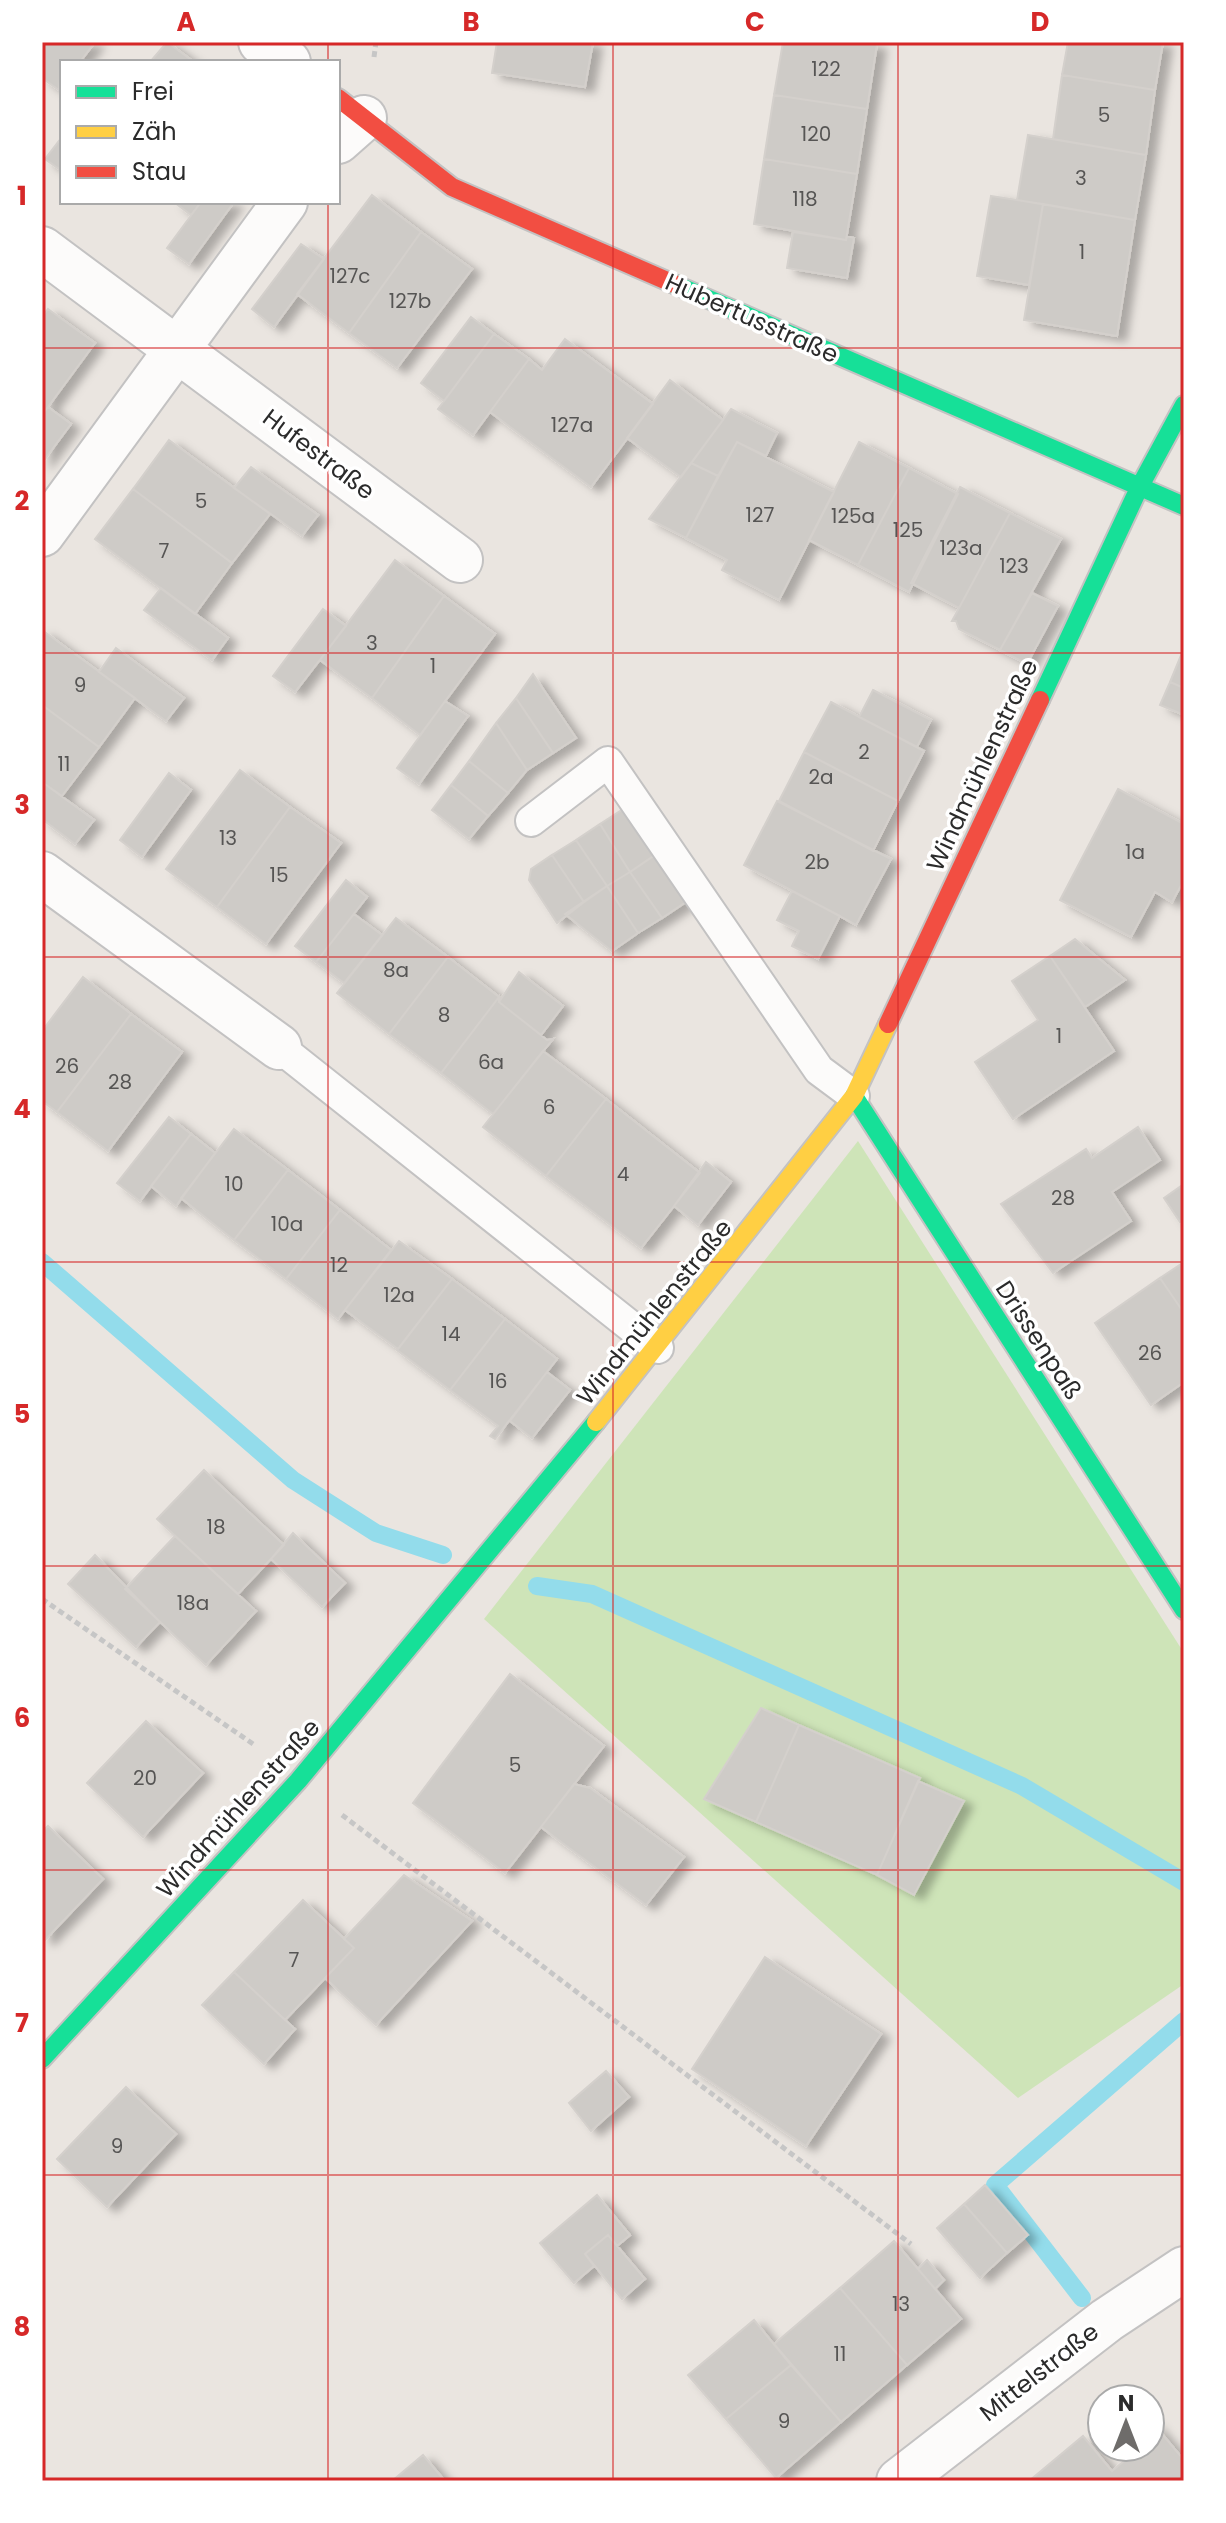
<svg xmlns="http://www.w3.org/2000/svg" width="1226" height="2523" viewBox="0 0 1226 2523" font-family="Poppins,sans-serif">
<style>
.green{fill:#cee4b8}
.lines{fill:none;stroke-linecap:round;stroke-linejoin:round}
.stream{stroke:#93dceb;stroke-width:18}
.building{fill:#cecbc7;stroke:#d4d0cc;stroke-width:2;filter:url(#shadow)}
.lane-casing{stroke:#c3c2c2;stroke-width:34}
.street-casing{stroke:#c3c2c2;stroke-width:48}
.fast-casing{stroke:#c3c2c2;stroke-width:22}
.slow-casing{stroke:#c3c2c2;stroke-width:22}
.jam-casing{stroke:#c3c2c2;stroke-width:22}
.path{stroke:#c6c6c6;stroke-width:5;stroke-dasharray:6 4;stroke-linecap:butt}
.lane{stroke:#fcfbfa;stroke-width:30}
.street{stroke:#fcfbfa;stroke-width:44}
.fast{stroke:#16e098;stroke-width:18}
.slow{stroke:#ffcf43;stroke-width:18}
.jam{stroke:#f24e42;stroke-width:18}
.grid{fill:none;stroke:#d62828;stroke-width:2;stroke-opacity:0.55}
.labels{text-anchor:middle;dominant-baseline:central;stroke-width:7;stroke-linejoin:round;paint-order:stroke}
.number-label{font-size:20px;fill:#565554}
.street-label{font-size:24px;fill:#2b2b2b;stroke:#fff}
.neatline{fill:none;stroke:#d62828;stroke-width:3}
.grid-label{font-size:26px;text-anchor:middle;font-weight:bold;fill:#d62828}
</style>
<defs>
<filter id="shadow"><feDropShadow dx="9" dy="5" stdDeviation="4" flood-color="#0004"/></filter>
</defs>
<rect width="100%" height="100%" fill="#eae5e0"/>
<path class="green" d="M858,1141L1184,1653V1984L1018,2098L484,1619Z"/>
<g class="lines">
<path class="stream" d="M42,1262L293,1480L376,1533L443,1555
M537,1586L592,1594L1022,1786L1184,1882
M1082,2298L995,2185L1184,2021"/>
</g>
<path class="building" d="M42,42H95L80,62H62L59,90L42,78Z
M167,42L194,62H150Z
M497,42H593L585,87L492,73Z
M783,42L877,44L867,109L774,95Z
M1068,42H1163L1155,90L1062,75Z
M1062,75L1155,90L1146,155L1053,139Z
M774,95L867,109L857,174L764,159Z
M1028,135L1146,155L1135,220L1017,200Z
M62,137V171L45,159Z
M764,159L857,174L846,240L754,224Z
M372,195L421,232L349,333L297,294Z
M991,196L1043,204L1029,285L977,276Z
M174,202H201L191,215Z
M201,202H234L189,264L167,248Z
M1043,204L1135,220L1117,336L1024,320Z
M421,232L472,269L397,368L349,333Z
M793,232L846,240L847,236L854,238L847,278L787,268Z
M301,244L324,259L274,327L252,309Z
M48,309L95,343L42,415V317Z
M471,317L494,334L444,401L421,383Z
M494,334L529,359L473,435L438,409Z
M565,339L653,404L591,487L490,412L529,359L542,370Z
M670,380L723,420L681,477L627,438Z
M48,407L71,424L42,463V415Z
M731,409L777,433L766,456L737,442L718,476L691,463Z
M169,440L270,514L232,563L133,489Z
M737,442L834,492L779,600L722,570L727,560L686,538Z
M859,442L909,468L858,565L809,540Z
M691,463L718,476L686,538L649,519Z
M251,467L318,515L302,536L234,488Z
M909,468L958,494L909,592L858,565Z
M960,487L1010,513L959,608L911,583Z
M133,489L232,563L195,614L95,539Z
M1010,513L1061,539L1000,650L959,629L956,621H952Z
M395,560L444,596L372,698L320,660Z
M161,588L228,638L212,660L144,610Z
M1032,593L1058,606L1027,664L1000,650Z
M444,596L495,634L420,735L372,698Z
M323,609L346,626L295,692L273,676Z
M42,630L135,698L99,747L42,705Z
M116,648L184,698L166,721L99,672Z
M1184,648V688L1170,682Z
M533,674L576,738L553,753L516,698Z
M1170,682L1184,688V715L1160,705Z
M873,690L931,720L917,747L859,717Z
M516,698L553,753L527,770L496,723Z
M445,701L468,716L419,784L397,768Z
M831,702L924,751L898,801L804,752Z
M42,705L99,747L62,796L42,782Z
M496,723L527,770L508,793L469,761Z
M804,752L898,801L873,851L779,801Z
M469,761L508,793L488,816L451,785Z
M240,770L290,807L217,907L166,869Z
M169,773L191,790L142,857L120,840Z
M42,782L94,820L75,844L42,819Z
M451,785L488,816L469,839L432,810Z
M1118,789L1184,824V880L1172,902L1155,892L1131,937L1060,900Z
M777,801L891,859L856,925L744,865Z
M290,807L341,843L266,944L217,907Z
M623,809L655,855L630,872L600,824Z
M600,824L630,872L607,886L576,840Z
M576,840L607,886L584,902L552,855Z
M552,855L584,902L557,923L529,880L531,869Z
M655,855L686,902L662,918L630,872Z
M630,872L662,918L638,933L607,886Z
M346,880L367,897L316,962L295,946Z
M607,886L638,933L612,951L565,914Z
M792,891L840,916L818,959L792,946L799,931L777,920Z
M354,914L382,935L344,983L316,962Z
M396,918L448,957L389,1034L337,993Z
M1075,939L1125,980L1085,1007L1050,956Z
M1050,956L1114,1051L1013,1119L975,1062L1038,1020L1012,981Z
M448,957L499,997L441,1073L389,1034Z
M519,972L563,1006L541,1035L499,1002Z
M83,977L131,1014L57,1112L42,1101V1031Z
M499,997V1002L547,1040L553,1039L493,1114L441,1073Z
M131,1014L182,1052L108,1151L57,1112Z
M543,1051L606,1099L546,1176L483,1127Z
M606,1099L700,1173L641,1248L546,1176Z
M169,1117L191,1134L140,1201L117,1183Z
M1138,1127L1160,1160L1112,1192L1131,1221L1053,1273L1001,1204L1086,1149L1092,1158Z
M234,1129L288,1170L234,1240L181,1198Z
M191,1134L215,1153L176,1206L151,1186Z
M706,1162L731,1182L698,1225L674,1206Z
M288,1170L340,1210L286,1279L234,1240Z
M1184,1184V1219L1180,1222L1164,1198Z
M340,1210L391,1250L338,1319L286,1279Z
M399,1241L452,1279L398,1349L345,1310Z
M1184,1262V1313L1160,1278Z
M1160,1278L1184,1313V1382L1151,1405L1095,1323Z
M452,1279L505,1319L450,1390L397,1350Z
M505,1319L557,1359L495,1439L490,1436L498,1426L450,1390Z
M547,1372L570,1390L532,1438L510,1421Z
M204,1470L284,1545L238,1594L157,1519Z
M293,1533L345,1583L322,1607L271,1559Z
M175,1536L256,1611L206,1665L125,1589Z
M95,1555L160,1622L136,1647L68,1584Z
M510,1674L604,1746L505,1873L413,1803Z
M761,1708L799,1725L756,1822L704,1799Z
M146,1721L203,1773L143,1837L87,1783Z
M799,1725L920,1778L877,1875L756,1822Z
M918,1781L964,1801L914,1895L877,1875Z
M574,1784L590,1788L684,1857L646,1905L541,1827Z
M48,1826L103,1879L45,1940L42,1937V1832Z
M404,1875L472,1921L376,2025L325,1978L354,1948L344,1939Z
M303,1900L354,1948L285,2020L234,1972Z
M765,1957L881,2034L806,2146L692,2069Z
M234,1972L295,2029L264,2064L202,2005Z
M606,2071L629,2097L591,2131L569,2103Z
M126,2087L176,2134L107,2207L57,2159Z
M985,2185L1028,2235L1007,2253L964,2204Z
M597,2195L630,2235L617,2246L608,2235L585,2254L594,2266L574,2283L540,2243Z
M964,2204L1007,2253L980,2278L937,2228Z
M608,2235L645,2279L622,2299L585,2254Z
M894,2241L961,2319L907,2365L840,2288Z
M927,2260L944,2280L935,2289L918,2269Z
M840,2288L907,2365L841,2422L774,2344Z
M754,2320L791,2365L726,2419L688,2375Z
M791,2365L841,2422L776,2478L726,2419Z
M1152,2422L1184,2460V2481H1029L1083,2436L1112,2471L1124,2461L1116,2453L1123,2447H1150Z
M423,2455L445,2481H392Z"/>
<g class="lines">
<defs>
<path id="lane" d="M531,821L608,762L819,1070L854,1096
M279,1047L658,1348"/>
<path id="street" d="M261,42L288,62
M338,141L364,118
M42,249L460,560
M42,534L285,202
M42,874L279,1047
M899,2481L1107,2320L1184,2269"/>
<path id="fast" d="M674,284L1184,506
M1040,700L1139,488L1184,405
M854,1096L1184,1610
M42,2059L298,1781L596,1422"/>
<path id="slow" d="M596,1422L854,1096L888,1024"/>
<path id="jam" d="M338,98L452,187L674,284
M888,1024L1040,700"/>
</defs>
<use href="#lane" class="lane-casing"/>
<use href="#street" class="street-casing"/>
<use href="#fast" class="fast-casing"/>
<use href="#slow" class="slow-casing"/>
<use href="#jam" class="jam-casing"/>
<path class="path" d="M374,57L376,42
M42,1599L256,1746
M342,1815L911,2244"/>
<use href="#lane" class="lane"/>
<use href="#street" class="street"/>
<use href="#fast" class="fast"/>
<use href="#slow" class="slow"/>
<use href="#jam" class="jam"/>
</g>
<path class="grid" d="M328,42V62M613,42V2481M898,42V2481M328,202V2481M42,348H1184M42,653H1184M42,957H1184M42,1262H1184M42,1566H1184M42,1870H1184M42,2175H1184"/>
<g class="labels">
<g class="number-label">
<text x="826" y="69">122</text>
<text x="1104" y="115">5</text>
<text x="816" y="134">120</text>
<text x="1081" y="178">3</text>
<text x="805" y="199">118</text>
<text x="1082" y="252">1</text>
<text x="350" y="276">127c</text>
<text x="410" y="301">127b</text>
<text x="572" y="425">127a</text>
<text x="201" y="501">5</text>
<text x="760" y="515">127</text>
<text x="853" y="516">125a</text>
<text x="908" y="530">125</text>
<text x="961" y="548">123a</text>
<text x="164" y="551">7</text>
<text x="1014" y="566">123</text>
<text x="372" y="643">3</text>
<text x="433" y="666">1</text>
<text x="80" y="685">9</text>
<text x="864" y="752">2</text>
<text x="64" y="764">11</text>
<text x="821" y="777">2a</text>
<text x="228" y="838">13</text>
<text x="1135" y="852">1a</text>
<text x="817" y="862">2b</text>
<text x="279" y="875">15</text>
<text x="396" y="970">8a</text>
<text x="444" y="1015">8</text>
<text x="1059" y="1036">1</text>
<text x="491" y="1062">6a</text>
<text x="67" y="1066">26</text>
<text x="120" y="1082">28</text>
<text x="549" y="1107">6</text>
<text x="623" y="1174">4</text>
<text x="234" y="1184">10</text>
<text x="1063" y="1198">28</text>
<text x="287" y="1224">10a</text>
<text x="339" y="1265">12</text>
<text x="399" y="1295">12a</text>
<text x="451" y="1334">14</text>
<text x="1150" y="1353">26</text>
<text x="498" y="1381">16</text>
<text x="216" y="1527">18</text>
<text x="193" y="1603">18a</text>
<text x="515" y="1765">5</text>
<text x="145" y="1778">20</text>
<text x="294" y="1960">7</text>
<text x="117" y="2146">9</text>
<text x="901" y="2304">13</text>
<text x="840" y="2354">11</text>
<text x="784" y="2421">9</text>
</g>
<g class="street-label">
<text transform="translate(752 318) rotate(24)">Hubertusstraße</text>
<text transform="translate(319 454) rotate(37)">Hufestraße</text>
<text transform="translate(982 765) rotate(-65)">Windmühlenstraße</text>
<text transform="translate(654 1312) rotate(-51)">Windmühlenstraße</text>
<text transform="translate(1039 1340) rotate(57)">Drissenpaß</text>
<text transform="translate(238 1808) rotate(-48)">Windmühlenstraße</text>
<text transform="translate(1039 2372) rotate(-38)">Mittelstraße</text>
</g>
</g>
<rect width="1226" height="2523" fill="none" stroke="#ffffff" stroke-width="88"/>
<rect x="60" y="60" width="280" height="144" fill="#ffffff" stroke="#aaaaaa" stroke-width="2"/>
<rect x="76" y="86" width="40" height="12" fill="#16e098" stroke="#aaaaaa" stroke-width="2"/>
<text x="132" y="100" font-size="24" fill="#2b2b2b">Frei</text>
<rect x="76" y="126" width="40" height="12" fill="#ffcf43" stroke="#aaaaaa" stroke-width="2"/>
<text x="132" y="140" font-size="24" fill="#2b2b2b">Zäh</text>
<rect x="76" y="166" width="40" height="12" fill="#f24e42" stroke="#aaaaaa" stroke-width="2"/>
<text x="132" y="180" font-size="24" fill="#2b2b2b">Stau</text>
<g transform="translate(1126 2423)"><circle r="38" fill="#ffffff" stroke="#aaaaaa" stroke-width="2"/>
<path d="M0-6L14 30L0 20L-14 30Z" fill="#6e6c6a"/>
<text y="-12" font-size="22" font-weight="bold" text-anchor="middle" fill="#2b2b2b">N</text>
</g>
<rect x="44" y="44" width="1138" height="2435" class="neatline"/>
<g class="grid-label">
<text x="186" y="31">A</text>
<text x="471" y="31">B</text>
<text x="755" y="31">C</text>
<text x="1040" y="31">D</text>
<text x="22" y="205">1</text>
<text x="22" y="510">2</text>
<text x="22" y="814">3</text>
<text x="22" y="1118">4</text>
<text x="22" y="1423">5</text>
<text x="22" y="1727">6</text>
<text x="22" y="2032">7</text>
<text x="22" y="2336">8</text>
</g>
</svg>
